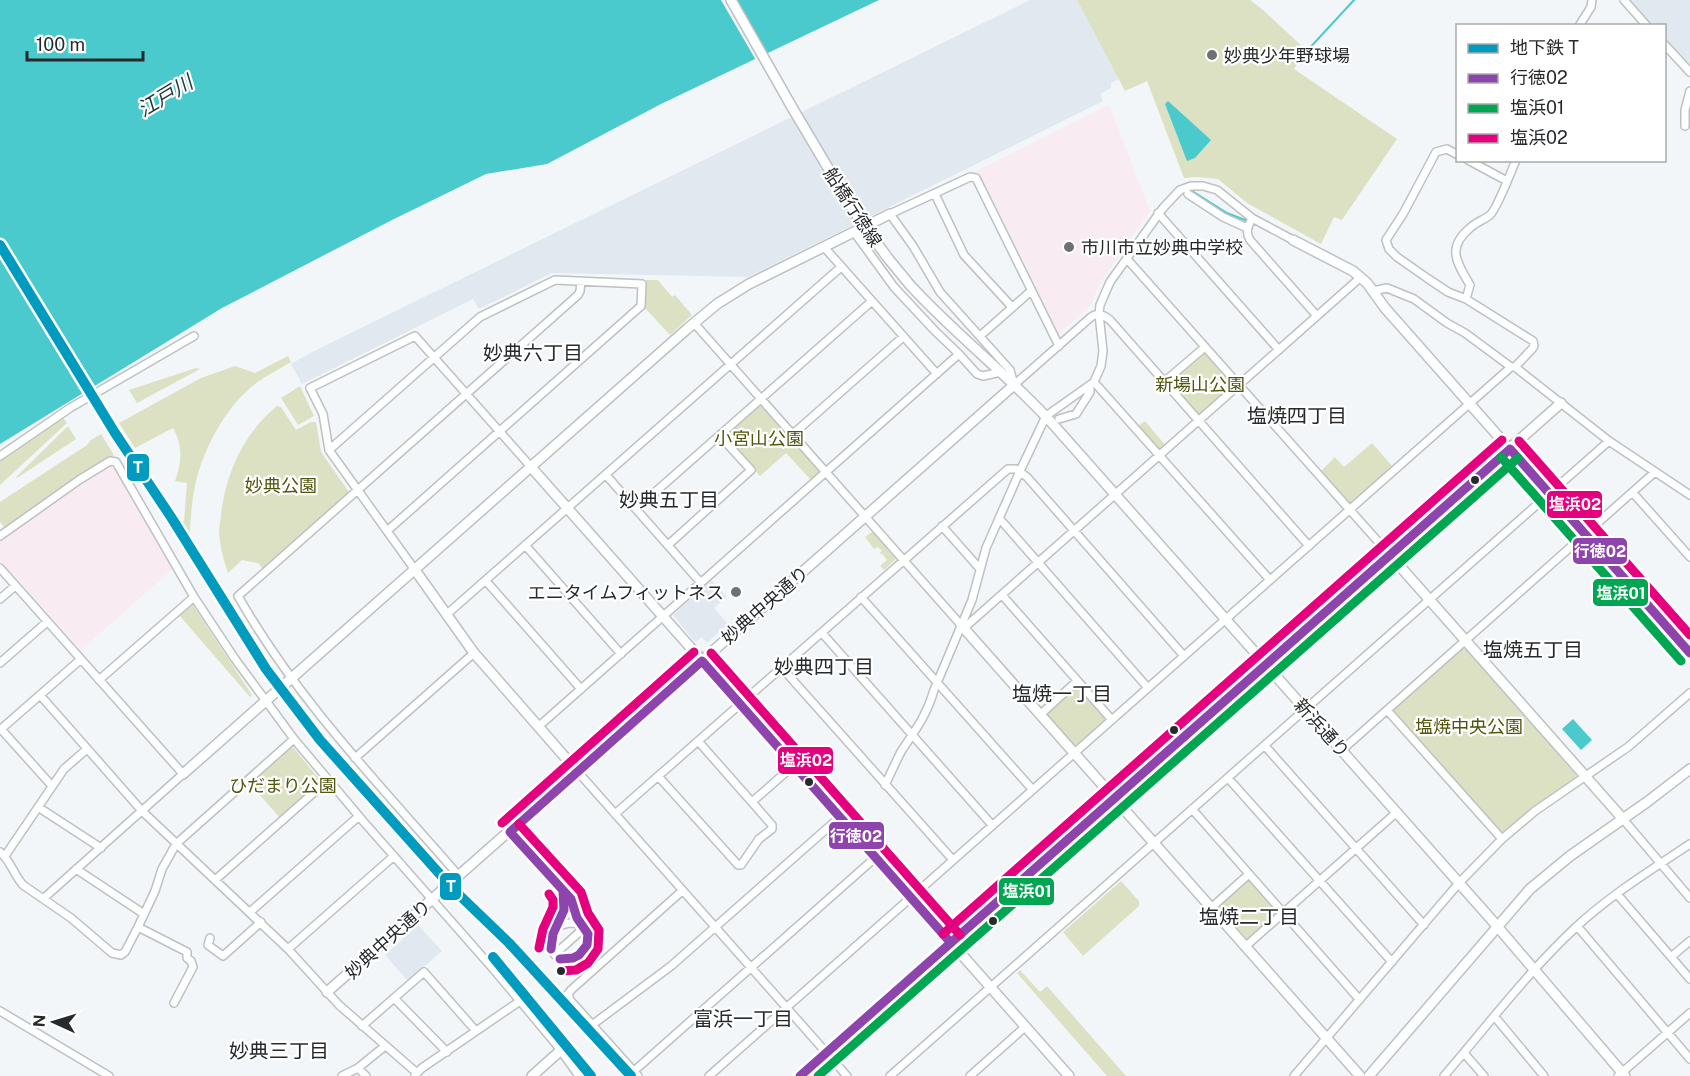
<svg xmlns="http://www.w3.org/2000/svg" width="1690" height="1076" viewBox="0 0 1690 1076" font-family="'Public Sans','Noto Sans JP',sans-serif">
<style>
.built{fill:#e1e8f0}
.education{fill:#f8ecf2}
.green{fill:#dce1c3}
.water{fill:#4acacd}
.pier{fill:#f3f6f9}
.lines{fill:none;stroke-linecap:round;stroke-linejoin:round}
.stream{stroke:#4acacd;stroke-width:2}
.street-casing{stroke:#bec0c2;stroke-width:10}
.secondary-casing{stroke:#bec0c2;stroke-width:12}
.street{stroke:#fdfefe;stroke-width:7}
.secondary{stroke:#fdfefe;stroke-width:9}
.secondary-bridge-casing{stroke:#bec0c2;stroke-width:12;stroke-linecap:butt}
.secondary-bridge{stroke:#fdfefe;stroke-width:9}
.bus-1-casing{stroke:#fff;stroke-width:14}
.bus-2-casing{stroke:#fff;stroke-width:14}
.bus-3-casing{stroke:#fff;stroke-width:14}
.bus-1{stroke:#8e44ad;stroke-width:9}
.bus-2{stroke:#00a651;stroke-width:9}
.bus-3{stroke:#e5007d;stroke-width:9}
.metro-1-casing{stroke:#fff;stroke-width:15}
.metro-1{stroke:#009bbf;stroke-width:10}
.poi-dot{fill:#6e7174;stroke:#fff;stroke-width:2}
.bus-dot{fill:#272a2c;stroke:#fff;stroke-width:2}
.labels{text-anchor:middle;dominant-baseline:central;stroke-width:4.5;stroke-linejoin:round;paint-order:stroke}
.poi-label{font-size:18px;fill:#272a2c;stroke:#fff;text-anchor:start}
.street-label{font-size:18px;fill:#272a2c;stroke:#fff}
.park-label{font-size:18px;fill:#52550d;stroke:#fff}
.water-label{font-size:20px;font-style:italic;fill:#213939;stroke:#fff}
.neighbourhood-label{font-size:20px;fill:#272a2c;stroke:#fff}
.line-badge{stroke:#fff;stroke-width:2}
.badge-label{font-size:16px;text-anchor:middle;font-weight:bold;fill:#fff}
</style>
<rect width="100%" height="100%" fill="#f3f6f9"/>
<path class="built" d="M1030,0H1077L1119,79L1111,83V88L1100,94L1103,101L748,277L552,273L479,309L473,299L302,384L291,364L312,352Z
M1629,0H1690V67L1665,39L1664,26L1652,25Z
M711,580L727,597L714,608L728,624L707,643L702,637L695,642L673,615Z
M418,925L442,951L408,981L385,955Z"/>
<path class="education" d="M1106,106L1110,107L1150,211L1100,283L1090,306L1059,334H1056L976,171Z
M108,466L114,467L173,569L81,650L0,560V540L72,489Z"/>
<path class="green" d="M1077,0H1250L1263,10L1306,50L1294,69L1397,139L1342,220L1334,217L1321,244L1247,203L1218,179L1197,177L1184,178L1147,81L1125,91Z
M646,280H658L672,297L675,295L692,315L670,335L644,307Z
M1200,353H1205L1231,384V389L1201,415H1197L1169,384L1170,380Z
M288,356L291,362C281,368 269,374 259,381C226,404 201,452 194,491C191,506 191,522 189,538L180,523L184,521L187,483L175,481C182,462 183,446 173,428L135,448L119,423L201,378L235,366L255,373Z
M196,368L200,369L137,403L129,390Z
M300,386L314,416L298,425L281,398Z
M760,405H763L819,468V473L811,480L786,453L760,476L726,438V434Z
M277,406L281,407L296,430L311,422H316L321,452L349,492L263,569L258,563L242,560L228,573C223,559 220,546 219,532C219,526 221,520 221,514C226,472 244,433 277,406Z
M63,418L67,423L0,485V458L51,424Z
M1145,421L1166,446L1160,451L1157,450L1137,427Z
M68,426L76,439L17,478L16,477Z
M101,434L114,455L75,479L5,529L0,522V502L87,445L91,440Z
M1372,443L1393,467L1353,503H1350L1321,471L1335,457L1344,467Z
M873,531L896,559L884,570L880,566L887,560L882,554H879L882,551L878,547L874,549L865,537Z
M189,605H193L252,695L250,697L179,615Z
M1461,649H1467L1576,775L1575,778L1504,832H1500L1393,712L1394,708Z
M1075,686H1078L1105,717V721L1078,746H1073L1045,715L1047,711Z
M290,747L294,748L319,779V783L280,818L250,784Z
M1246,879L1250,880L1277,911V914L1249,939L1246,938L1218,907V904Z
M1121,881L1139,901V906L1083,956L1063,932Z
M1020,970L1040,992L1047,986L1126,1076H1107L1017,973Z"/>
<path class="water" d="M0,0H879L661,104L547,164L486,174L392,220L222,308L0,444Z
M1168,101L1211,140L1195,158L1187,161L1165,104Z
M1573,719L1592,740L1581,750L1562,729Z"/>
<path class="pier" d="M721,0H736L769,56L757,62Z"/>
<g class="lines">
<path class="stream" d="M1305,53L1354,0
M1189,189L1227,213L1250,222"/>
<defs>
<path id="street" d="M1624,0L1647,26
M1579,26L1591,7L1592,0
M1664,44L1690,72
M1685,126V110L1690,91
M1458,155L1447,149L1436,152L1403,214L1386,240L1389,249L1397,257L1427,278L1448,292L1466,299L1533,341L1534,346L1532,349L1515,367
M1468,160L1507,181
M935,194L964,255L1012,307
M1188,194L1223,217L1247,228
M1158,213L1279,350
M1252,218C1248,227 1245,231 1250,240L1317,316
M854,232L894,287L935,331L959,354L977,374L983,376L1001,372
M824,247L937,374
M1127,259L1390,555
M1373,291L1387,288L1414,299L1447,323L1465,333L1511,367H1515L1609,441L1690,495
M1466,299L1470,285C1457,263 1446,248 1470,228C1476,222 1484,220 1490,215C1496,210 1512,170 1516,160
M694,323L961,625
M980,336L1031,291
M1059,346L976,178L970,177L890,214L913,246L940,292L1010,370L1014,385C1040,362 1065,340 1091,317C1098,312 1104,315 1110,320L1309,546
M1094,382L1270,580
M1164,382L1205,347
M1059,419L1076,414L1090,392V387
M793,434L903,337
M329,450L480,317L555,280L642,284L641,306L387,531
M0,456L70,408L194,336
M606,475L701,583
M1633,493L1690,557
M636,509L872,301
M999,518L1148,688
M942,526L980,569
M0,536L79,480L110,461L116,462L194,597L235,659L294,739L363,821L495,971L556,1044L579,1076
M525,545L621,654
M668,545L751,470L720,436
M0,568L183,774L44,898
M415,570L329,450L323,414L310,388L415,336L531,467
M486,581L581,689
M1002,595L1112,720
M861,597L1032,789
M0,599L15,586
M446,615L841,267
M964,628L1361,277
M822,633L992,825
M0,663L47,622
M782,668L953,860
M99,680L194,597
M40,695L142,811L288,949L339,1005L417,1073
M1387,710L1502,839
M1041,714L1077,681
M538,727L959,354
M1,729L52,786
M0,730L80,660
M1265,746L1424,925
M1342,750L1655,472
M355,758L474,653
M578,772L847,1076
M658,776L738,865H741L759,839L772,829V825L698,741
M1228,778L1392,962
M885,785C891,773 896,761 902,750C916,729 927,715 934,690L972,600L986,548L1020,471L1046,416L1094,382L1101,366L1103,351L1099,314L1100,305L1110,282L1163,208L1180,190L1191,186H1203L1217,190L1252,218L1293,240
M752,802L794,765
M38,807L101,848
M1192,809L1359,999
M615,814L1008,469H1016L1027,477L1184,656
M1623,819L1690,898
M510,832C524,848 538,864 553,880C559,887 567,893 572,900C575,906 574,912 577,918C582,927 589,931 587,942C583,960 555,967 551,947C548,935 559,928 563,918C566,909 565,900 563,891
M0,852C10,860 14,875 23,885L71,918L112,953L121,955L125,952L138,927L155,891L162,869L176,844L294,739
M5,856L64,769L87,749
M76,869L144,914
M459,876C381,786 297,700 238,596L578,295L580,291L581,281
M215,880L328,780
M1617,894L1690,979
M1211,908L1249,874
M250,912L359,816
M559,926L569,923L581,924
M1577,926L1690,1059
M138,927L187,952V958L191,961L193,967L174,1003
M210,938L208,945L223,956L261,922
M1246,946L1397,812
M288,949L394,856
M555,954L584,928
M1671,957L1690,941
M394,998L447,1052
M0,1011L109,1076
M1495,1017L1544,1076
M592,1025L671,966L840,817
M362,1026L424,972L476,1031
M1464,1053L1484,1076
M358,1068L366,1076
M634,1071L876,857
M415,1075L422,1068L520,1001
M342,1076L358,1068L385,1046
M638,1076L570,1000L568,994L571,990L682,891
M709,1076L1511,367
M890,1076L1609,441
M970,1076L1025,1027
M1294,1076L1459,883L1502,839L1535,811L1628,747L1690,693
M1444,1076C1487,1026 1527,973 1575,928C1609,896 1651,870 1690,844
M1618,1076L1690,1013"/>
<path id="secondary" d="M731,0L793,109
M1293,240L1353,271L1367,283L1385,308L1690,653
M910,285C955,334 1007,374 1051,422L1490,918L1625,1076
M531,467L1069,1076
M1390,555L1623,819
M415,570L474,653L578,772
M961,625L1360,1076
M183,774L687,329L717,304L749,284L890,214
M327,992L1014,385
M532,1076L560,1051
M800,1076L1561,403
M1369,1076L1530,889L1570,856L1647,802L1690,769"/>
</defs>
<use href="#street" class="street-casing"/>
<use href="#secondary" class="secondary-casing"/>
<use href="#street" class="street"/>
<use href="#secondary" class="secondary"/>
<defs>
<path id="secondary-bridge" d="M793,109L853,210L887,257L910,285"/>
</defs>
<use href="#secondary-bridge" class="secondary-bridge-casing"/>
<use href="#secondary-bridge" class="secondary-bridge"/>
<defs>
<path id="bus-1" d="M1510,449L1690,653
M702,661L951,943
M510,832L702,661
M510,832L571,899L577,918L588,934L587,945L579,955L573,958L560,959
M551,949L553,934L564,910L563,891
M800,1076L1510,449"/>
<path id="bus-2" d="M1501,457L1681,661
M818,1076L1518,458"/>
<path id="bus-3" d="M1519,441L1690,635
M711,653L960,935
M502,823L694,652
M519,824L581,892L588,913L599,930L598,949L588,963L576,970L561,971
M943,934L1502,440
M539,948L543,929L553,907V900L549,894"/>
</defs>
<use href="#bus-1" class="bus-1-casing"/>
<use href="#bus-2" class="bus-2-casing"/>
<use href="#bus-3" class="bus-3-casing"/>
<use href="#bus-1" class="bus-1"/>
<use href="#bus-2" class="bus-2"/>
<use href="#bus-3" class="bus-3"/>
<defs>
<path id="metro-1" d="M0,245L115,433L171,517L266,669L320,740L454,890L509,943L631,1076
M493,957L591,1076"/>
</defs>
<use href="#metro-1" class="metro-1-casing"/>
<use href="#metro-1" class="metro-1"/>
</g>
<g class="poi-dot">
<circle cx="1212" cy="55" r="6"/>
<circle cx="1069" cy="247" r="6"/>
<circle cx="736" cy="592" r="6"/>
</g>
<g class="bus-dot">
<circle cx="1475" cy="480" r="5"/>
<circle cx="1174" cy="730" r="5"/>
<circle cx="809" cy="782" r="5"/>
<circle cx="993" cy="921" r="5"/>
<circle cx="561" cy="971" r="5"/>
</g>
<g class="labels">
<g class="poi-label">
<text x="1224" y="55">妙典少年野球場</text>
<text x="1081" y="247">市川市立妙典中学校</text>
<text x="724" y="592" text-anchor="end">エニタイムフィットネス</text>
</g>
<g class="street-label">
<text transform="translate(853 207) rotate(57)">船橋行徳線</text>
<text transform="translate(765 605) rotate(-41)">妙典中央通り</text>
<text transform="translate(1322 728) rotate(48)">新浜通り</text>
<text transform="translate(388 939) rotate(-42)">妙典中央通り</text>
</g>
<g class="park-label">
<text x="1200" y="384">新場山公園</text>
<text x="759" y="438">小宮山公園</text>
<text x="281" y="485">妙典公園</text>
<text x="1469" y="726">塩焼中央公園</text>
<text x="283" y="785">ひだまり公園</text>
</g>
<g class="water-label">
<text transform="translate(165 96) rotate(-31)">江戸川</text>
</g>
<g class="neighbourhood-label">
<text x="533" y="353">妙典六丁目</text>
<text x="1297" y="416">塩焼四丁目</text>
<text x="669" y="500">妙典五丁目</text>
<text x="1533" y="650">塩焼五丁目</text>
<text x="824" y="667">妙典四丁目</text>
<text x="1062" y="694">塩焼一丁目</text>
<text x="1249" y="917">塩焼二丁目</text>
<text x="743" y="1019">富浜一丁目</text>
<text x="279" y="1051">妙典三丁目</text>
</g>
</g>
<g class="line-badge">
<rect x="126" y="453" width="24" height="29" rx="6" fill="#009bbf"/>
<rect x="1546" y="490" width="57" height="29" rx="6" fill="#e5007d"/>
<rect x="1572" y="537" width="56" height="28" rx="6" fill="#8e44ad"/>
<rect x="1592" y="578" width="57" height="29" rx="6" fill="#00a651"/>
<rect x="777" y="746" width="57" height="29" rx="6" fill="#e5007d"/>
<rect x="828" y="821" width="57" height="29" rx="6" fill="#8e44ad"/>
<rect x="439" y="872" width="23" height="29" rx="6" fill="#009bbf"/>
<rect x="998" y="877" width="57" height="29" rx="6" fill="#00a651"/>
</g>
<g class="badge-label">
<text x="138" y="473">T</text>
<text x="1575" y="510">塩浜02</text>
<text x="1600" y="557">行徳02</text>
<text x="1621" y="599">塩浜01</text>
<text x="806" y="766">塩浜02</text>
<text x="856" y="842">行徳02</text>
<text x="451" y="892">T</text>
<text x="1027" y="897">塩浜01</text>
</g>
<rect x="1456" y="24" width="210" height="138" fill="#ffffff" stroke="#a9aaab" stroke-width="1.5"/>
<rect x="1468" y="44" width="30" height="9" fill="#009bbf" stroke="#a9aaab" stroke-width="1.5"/>
<text x="1510" y="54" font-size="18" fill="#272a2c">地下鉄 T</text>
<rect x="1468" y="74" width="30" height="9" fill="#8e44ad" stroke="#a9aaab" stroke-width="1.5"/>
<text x="1510" y="84" font-size="18" fill="#272a2c">行徳02</text>
<rect x="1468" y="104" width="30" height="9" fill="#00a651" stroke="#a9aaab" stroke-width="1.5"/>
<text x="1510" y="114" font-size="18" fill="#272a2c">塩浜01</text>
<rect x="1468" y="134" width="30" height="9" fill="#e5007d" stroke="#a9aaab" stroke-width="1.5"/>
<text x="1510" y="144" font-size="18" fill="#272a2c">塩浜02</text>
<g transform="translate(54 1022) rotate(274)" stroke="#ffffff" stroke-width="4.5" paint-order="stroke">
<path d="M0-4.5L10 22L0 15L-10 22Z" fill="#272a2c"/>
<text y="-9" font-size="16" font-weight="bold" text-anchor="middle" fill="#272a2c">N</text>
</g>
<path d="M27 51v9h116v-9" fill="none" stroke="#272a2c" stroke-width="3"/>
<text x="36" y="51" font-size="18" fill="#272a2c" stroke="#ffffff" stroke-width="4.5" paint-order="stroke">100 m</text>
</svg>
